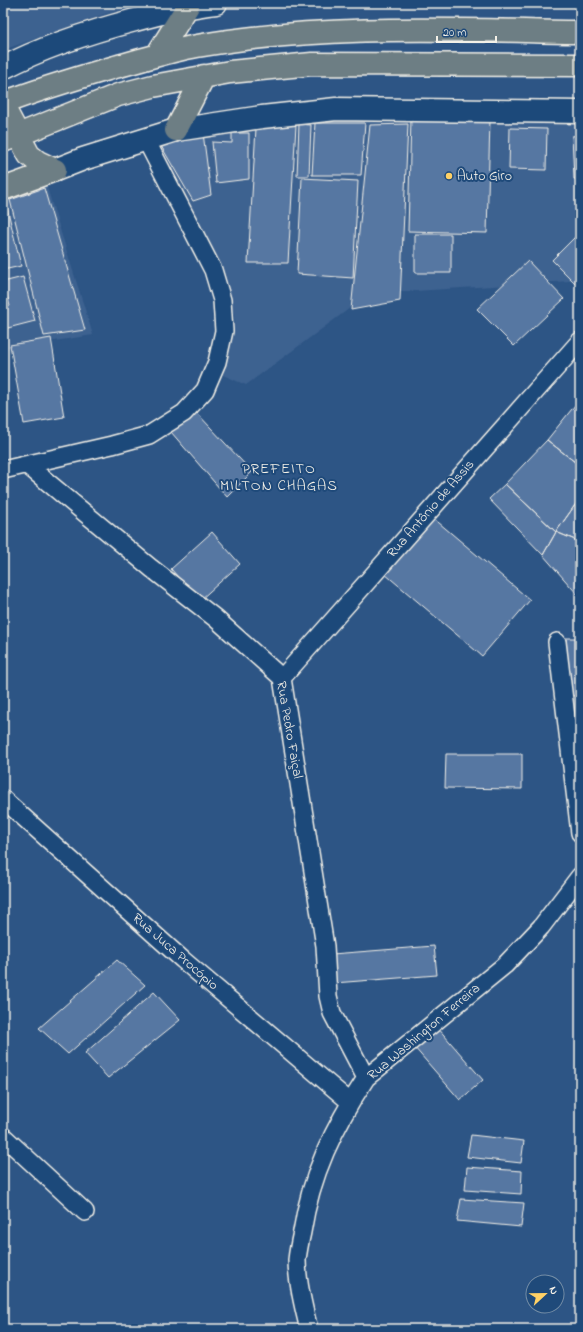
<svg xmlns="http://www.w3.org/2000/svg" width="583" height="1332" viewBox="0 0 583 1332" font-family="'Indie Flower',sans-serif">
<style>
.built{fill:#3e6290}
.building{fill:#5777a2;stroke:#f4f1e8}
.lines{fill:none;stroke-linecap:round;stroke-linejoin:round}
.minor-casing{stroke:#f4f1e8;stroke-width:20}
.secondary-casing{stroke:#f4f1e8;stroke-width:25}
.trunk-casing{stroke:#f4f1e8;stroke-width:25}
.minor{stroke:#1f4a7a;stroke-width:17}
.secondary{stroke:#1f4a7a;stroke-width:22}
.trunk{stroke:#6d7e84;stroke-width:22}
.poi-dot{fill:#ffd166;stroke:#1f4a7a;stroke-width:1.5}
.labels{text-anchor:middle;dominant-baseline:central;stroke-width:4;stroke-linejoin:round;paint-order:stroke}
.poi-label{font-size:14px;fill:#f4f1e8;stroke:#1f4a7a;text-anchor:start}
.street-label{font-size:14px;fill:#f4f1e8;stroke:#1f4a7a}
.neighbourhood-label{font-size:15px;letter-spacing:1px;fill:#f4f1e8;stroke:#1f4a7a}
</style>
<rect width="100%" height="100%" fill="#2d5585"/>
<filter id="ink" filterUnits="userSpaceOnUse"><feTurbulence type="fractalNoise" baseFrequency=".025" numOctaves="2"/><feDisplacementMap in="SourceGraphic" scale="8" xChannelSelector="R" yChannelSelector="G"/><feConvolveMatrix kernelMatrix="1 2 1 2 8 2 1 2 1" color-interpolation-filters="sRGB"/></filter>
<g filter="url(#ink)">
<path class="built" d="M27,3H147L105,14L3,50V7Z
M580,119V269L569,281L369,294L246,385L223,375L235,322L228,284L157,139L273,123L345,120Z
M43,175L93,335L3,349V188Z"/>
<path class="building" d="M411,118L490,120L487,233L408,231Z
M315,123H365L361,175H312Z
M299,124L311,125L309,176H297Z
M408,124L400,301L351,310L370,125Z
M296,125L288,263H248L256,128Z
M510,128L547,129L546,170L509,169Z
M203,133L211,195L193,201L157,139Z
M232,133H249V179L216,183L212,142L232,143Z
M580,135V179H574L572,136Z
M302,178L358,181L353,278L297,274Z
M44,188L85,330L44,336L10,200Z
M3,203H6L21,266L3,270Z
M580,232V284L578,286L552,260Z
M415,234H451V273H415Z
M528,261L564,299L514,346L477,309Z
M23,277L35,321L4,329L3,310L10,306L3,282Z
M51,338L64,417L24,424L10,345Z
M580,399V466L547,440Z
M197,413L252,472L227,497L171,432Z
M547,440L580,466V498L556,532L505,484Z
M505,484L556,532L543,555L489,499Z
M580,498V542L556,532Z
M432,517L530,600L482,656L385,574Z
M212,532L240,564L199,601L171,569Z
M556,532L580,542V595H578L543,555Z
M566,638H580V696H570Z
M446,754H522V789L445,788Z
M434,946L437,975L334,983L332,954Z
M117,960L145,985L68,1054L39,1028Z
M154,992L180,1020L108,1078L85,1053Z
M437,1027L483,1080L460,1100L414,1047Z
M471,1135L524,1141L521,1163L467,1157Z
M467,1167L522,1171L521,1194L465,1190Z
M461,1199L524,1203L521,1227L457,1221Z"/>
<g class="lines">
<defs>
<path id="minor" d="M27,465L151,568L215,618L282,678L325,946L328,996L332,1013L366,1078
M3,470L112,445L149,435L184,413L205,390L217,362L224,331L222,300L213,270L145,138
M557,642L580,833
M282,678L580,341
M3,799L183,960L350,1102
M3,1136L85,1212
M309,1329C304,1310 297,1279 297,1260C298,1251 300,1241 302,1232C311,1174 334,1127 366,1078L505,965L541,927L580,876"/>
<path id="secondary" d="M3,68C45,46 89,32 135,20C163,12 188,6 216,3
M55,170L83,159L176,130L262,117L336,109L580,112"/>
<path id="trunk" d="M157,55L188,6
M3,103C40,89 77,78 115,67C142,60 169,51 197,46C323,24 453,30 580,32
M3,106L29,155L38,162L55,170
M176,130L204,76
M3,141L118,95L153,86L230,72L312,64L580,65
M3,189L55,170"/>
</defs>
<use href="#minor" class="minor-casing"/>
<use href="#secondary" class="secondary-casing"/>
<use href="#trunk" class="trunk-casing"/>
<use href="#minor" class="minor"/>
<use href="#secondary" class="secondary"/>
<use href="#trunk" class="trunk"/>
</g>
</g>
<circle class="poi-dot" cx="449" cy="176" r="4"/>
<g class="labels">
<g class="poi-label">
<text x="457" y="176">Auto Giro</text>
</g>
<g class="street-label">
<text transform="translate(431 509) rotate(-49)">Rua Antônio de Assis</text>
<text transform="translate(289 730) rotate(80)">Rua Pedro Faiçal</text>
<text transform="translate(175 952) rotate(41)">Rua Juca Procópio</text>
<text transform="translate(424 1032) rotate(-40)">Rua Washington Ferreira</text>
</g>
<g class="neighbourhood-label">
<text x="279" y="469">PREFEITO<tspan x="279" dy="17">MILTON CHAGAS</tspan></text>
</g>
</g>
<rect width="583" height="1332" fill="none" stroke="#1f4a7a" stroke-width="16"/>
<rect x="8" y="8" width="567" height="1316" fill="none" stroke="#f4f1e8" stroke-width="1.5" filter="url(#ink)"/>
<g transform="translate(545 1294) rotate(68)"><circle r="19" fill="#1f4a7a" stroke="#748da6"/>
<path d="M0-3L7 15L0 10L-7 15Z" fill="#ffd166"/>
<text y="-6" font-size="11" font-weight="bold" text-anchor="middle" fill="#f4f1e8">N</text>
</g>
<path d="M437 36v6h59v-6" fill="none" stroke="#f4f1e8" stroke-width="2"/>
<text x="443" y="36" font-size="12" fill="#f4f1e8" stroke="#1f4a7a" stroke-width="3" paint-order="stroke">20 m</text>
</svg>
